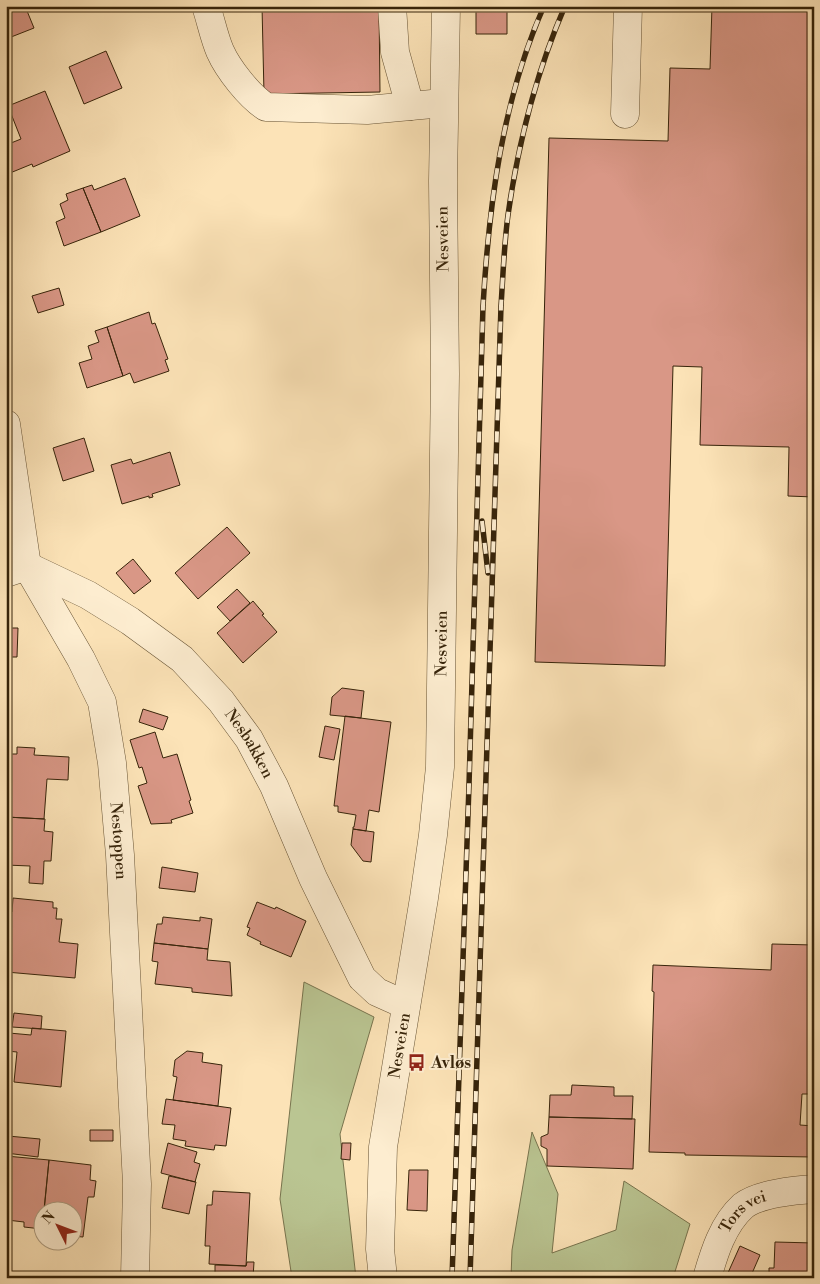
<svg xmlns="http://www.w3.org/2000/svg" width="820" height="1284" viewBox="0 0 820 1284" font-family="'Libre Bodoni',serif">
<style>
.green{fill:#bac592;stroke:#78744e}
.building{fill:#d99786;stroke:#37240a}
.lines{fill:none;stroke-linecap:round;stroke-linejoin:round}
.minor-casing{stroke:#685435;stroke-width:29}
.minor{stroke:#fdedd0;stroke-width:28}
.rail-casing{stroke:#37240a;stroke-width:5.5}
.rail{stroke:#fdedd0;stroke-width:4;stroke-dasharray:11;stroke-linecap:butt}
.labels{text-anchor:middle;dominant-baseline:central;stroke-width:4;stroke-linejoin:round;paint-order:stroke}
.street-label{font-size:16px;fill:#37240a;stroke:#fdedd0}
.poi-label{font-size:16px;font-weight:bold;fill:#37240a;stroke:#fdedd0;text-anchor:start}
</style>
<rect width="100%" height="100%" fill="#fce3b7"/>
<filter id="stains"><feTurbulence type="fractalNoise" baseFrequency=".004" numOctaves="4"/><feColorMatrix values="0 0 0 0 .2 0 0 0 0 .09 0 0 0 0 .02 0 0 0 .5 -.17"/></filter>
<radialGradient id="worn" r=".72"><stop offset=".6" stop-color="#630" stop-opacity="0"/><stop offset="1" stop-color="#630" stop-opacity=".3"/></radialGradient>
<path class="green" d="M304,982L374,1017L340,1134L356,1278H292L280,1199Z
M532,1132L558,1194L552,1253L616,1230L624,1181L690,1224L673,1278H511L512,1250Z"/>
<path class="building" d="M22,6H25L34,28L6,39V12Z
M262,6H379L380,92L264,94Z
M476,6H507V34H476Z
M712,6H814V497L788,496L789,447L700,445L702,367L673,366L665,666L535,662L549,138L668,141L670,68L710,69Z
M106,51L122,88L84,104L69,67Z
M45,91L70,151L33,167L32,164L10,173L6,165V145L21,139L8,106Z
M125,178L140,216L101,232L83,188L92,185L94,190Z
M83,188L101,232L64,246L56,222L65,218L60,204L68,200L66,194Z
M59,288L64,305L38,313L32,296Z
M149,312L152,324L155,323L168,359L165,360L169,371L134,383L130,373L123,376L107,327Z
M107,327L123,376L87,388L79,363L92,359L88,346L99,342L95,331Z
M84,438L94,471L63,481L53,448Z
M170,452L180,485L152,494L153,497L149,498V496L122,504L111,465L131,459L133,464Z
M227,527L250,553L198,599L175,573Z
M133,559L151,581L134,594L116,573Z
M237,589L250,603L230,621L217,607Z
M253,601L264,614L262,615L277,632L243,663L217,633Z
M6,628H18L17,657H6Z
M342,688L364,691L361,718L330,715L332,697Z
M143,709L168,717L163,730L139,722Z
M345,716L391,722L379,812L369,810L366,831L353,829V827H354L356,815L338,812V806H334Z
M325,726L340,729L334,760L319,757Z
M155,732L163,758L177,754L191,800L189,801L193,813L171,820L172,823L151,824L138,786L147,783L142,767L139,768L130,740Z
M17,747L35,748L34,755L69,757L68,780L47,779L44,819L6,817V754H17Z
M6,817L45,819L44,831L53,832L51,861H44L43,884L29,883L30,866L6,865Z
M353,829L374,832L371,862L363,861L351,845Z
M162,867L198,873L195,892L159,888Z
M13,898L53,902V908H57L56,919H62L59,942L78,944L75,978L6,972V911L12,912Z
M257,902L275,909L276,907L306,921L291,957L260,944L261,942L247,935L250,928L247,927Z
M163,917L200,921V917L212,919L208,949L154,943L157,924H162Z
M154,943L208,949L207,960L230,962L232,996L192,992V988L155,984L158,962L152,961Z
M772,944L814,945V1094H802L800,1125L814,1126L813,1157L685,1155V1153L649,1152L654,992L652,991L653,965L771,970Z
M14,1013L42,1016L41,1029L12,1027Z
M32,1028L66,1031L61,1087L14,1082L17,1052L7,1051L9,1033L31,1035Z
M187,1051L203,1053L202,1062L222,1065L218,1106L173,1100L177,1077L173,1076L175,1060Z
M572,1085L614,1087V1096H633L632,1119L549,1117L550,1095H571Z
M166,1099L231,1108L226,1146L215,1145L214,1150L185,1146L186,1141L173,1139L175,1125L162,1124Z
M549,1117L635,1119L633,1169L547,1166V1149L541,1146V1137L548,1134Z
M90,1130H113V1141H90Z
M8,1136L40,1139L38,1157L6,1153Z
M168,1143L197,1152L194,1162L200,1164L195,1182L161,1173Z
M342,1143H351L350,1160L341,1159Z
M6,1156L49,1160L42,1229L24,1227V1222L7,1220L6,1222Z
M49,1160L91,1165L90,1180L96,1181L94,1197H88L83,1237L72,1236V1212H44Z
M409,1170H428L427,1211L407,1210Z
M169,1176L196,1182L189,1214L162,1208Z
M213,1191L250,1193L246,1266L209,1264L210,1246H205L207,1205H212Z
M775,1242L814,1243V1278H769V1268H774Z
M740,1246L760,1255L750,1278H733L727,1275Z
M247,1262H254L253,1278H215V1265L246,1266Z"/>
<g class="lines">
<defs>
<g id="minor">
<path d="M206,6C211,21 214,37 220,51C228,69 249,96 266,107L367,110L443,103"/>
<path d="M392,6L395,52L410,106"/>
<path d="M625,114L628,6"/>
<path id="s1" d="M6,424L27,566L81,659L102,702L112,763L120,855L137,1184L135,1278"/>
<path id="s2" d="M6,573L27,566L88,595L130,621L182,659L221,701L249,739L274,786L313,878L362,978L377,992L406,1005"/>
<path id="s3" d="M383,1278L380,1249L383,1147L424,898L433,835L440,767L445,374L443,181L446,6"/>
<path id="s4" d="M707,1278C714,1253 723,1224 743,1206C758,1194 795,1190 814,1189"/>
</g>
</defs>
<use href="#minor" class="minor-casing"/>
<use href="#minor" class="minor"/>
<defs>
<path id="rail" d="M482,521L488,573
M452,1278L469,785L483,306C489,204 502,101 544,6
M470,1278L501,306C503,276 504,245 508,215C518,144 536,73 565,6"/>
</defs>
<use href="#rail" class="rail-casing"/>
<use href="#rail" class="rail"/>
</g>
<defs>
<symbol id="bus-bare" viewBox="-9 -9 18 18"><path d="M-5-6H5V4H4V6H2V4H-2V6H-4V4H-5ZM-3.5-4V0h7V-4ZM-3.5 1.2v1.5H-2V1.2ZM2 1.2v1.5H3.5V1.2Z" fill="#8f2418" stroke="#fdedd0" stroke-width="2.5" paint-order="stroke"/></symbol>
</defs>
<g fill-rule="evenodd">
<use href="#bus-bare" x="404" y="1050" width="25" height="25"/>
</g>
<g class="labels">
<g class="street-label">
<text transform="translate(443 239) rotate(-91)">Nesveien</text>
<text stroke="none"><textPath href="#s3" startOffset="639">Nesveien</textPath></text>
<text stroke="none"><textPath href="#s2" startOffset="312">Nesbakken</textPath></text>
<text stroke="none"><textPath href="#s1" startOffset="439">Nestoppen</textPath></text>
<text stroke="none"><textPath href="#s3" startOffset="234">Nesveien</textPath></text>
<text stroke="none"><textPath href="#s4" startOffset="78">Tors vei</textPath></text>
</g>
<g class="poi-label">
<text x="431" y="1063">Avløs</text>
</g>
</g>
<rect width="820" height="1284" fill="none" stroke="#fce3b7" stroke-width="25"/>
<rect x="8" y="8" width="805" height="1269" fill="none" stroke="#37240a" stroke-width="2.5"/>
<rect x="12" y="12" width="795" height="1259" fill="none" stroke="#37240a"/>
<g transform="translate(58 1226) rotate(312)"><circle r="24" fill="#fdedd0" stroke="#ae9d81"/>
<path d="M0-4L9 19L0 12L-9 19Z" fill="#8f2418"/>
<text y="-8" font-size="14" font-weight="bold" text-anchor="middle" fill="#37240a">N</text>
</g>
<rect width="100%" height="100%" filter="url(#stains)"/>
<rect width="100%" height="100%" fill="url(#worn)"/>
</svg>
